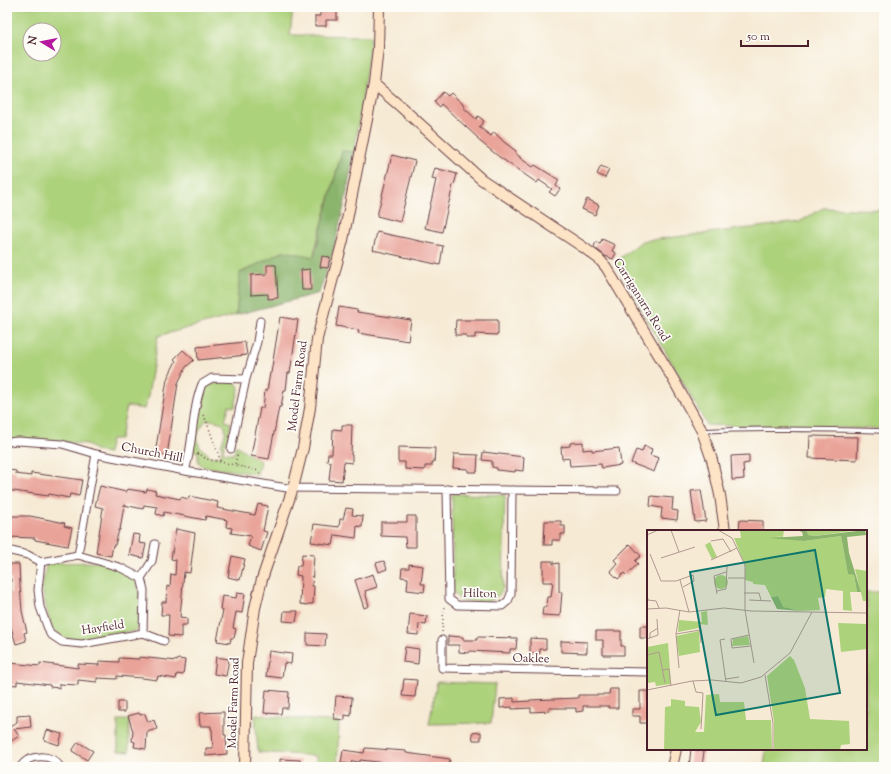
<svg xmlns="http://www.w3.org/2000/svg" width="891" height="774" viewBox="0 0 891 774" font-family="'Sorts Mill Goudy',serif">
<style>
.green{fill:#add27c;stroke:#7c7854;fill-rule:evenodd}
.forest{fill:#8ab46c;stroke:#6a6a4c}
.building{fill:#e9a399}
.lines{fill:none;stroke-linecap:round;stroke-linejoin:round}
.lane-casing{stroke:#643d44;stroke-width:5.5}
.street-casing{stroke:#643d44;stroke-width:9}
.secondary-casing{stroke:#643d44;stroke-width:12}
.path{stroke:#643d44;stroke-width:1.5;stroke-dasharray:1 3;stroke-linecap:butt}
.lane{stroke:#fff;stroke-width:3.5}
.street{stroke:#fff;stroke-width:7}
.secondary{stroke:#fee4c6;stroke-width:10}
.labels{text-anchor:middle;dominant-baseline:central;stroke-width:3.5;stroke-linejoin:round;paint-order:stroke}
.street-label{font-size:12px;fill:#4a1f2b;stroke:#fdfcf7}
.inset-road{fill:none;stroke:#b19990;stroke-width:1}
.view{fill:#0f766e;fill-opacity:0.15;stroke:#0f766e;stroke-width:2}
.inset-edge{fill:none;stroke:#4a1f2b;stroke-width:2}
</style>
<rect width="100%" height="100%" fill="#fdfcf7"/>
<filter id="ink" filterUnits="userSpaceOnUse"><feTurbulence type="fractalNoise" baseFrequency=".025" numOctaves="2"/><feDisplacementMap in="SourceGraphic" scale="8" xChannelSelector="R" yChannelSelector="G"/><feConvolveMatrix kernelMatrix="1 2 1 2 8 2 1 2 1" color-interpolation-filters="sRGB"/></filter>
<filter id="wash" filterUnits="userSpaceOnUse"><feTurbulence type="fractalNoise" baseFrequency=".012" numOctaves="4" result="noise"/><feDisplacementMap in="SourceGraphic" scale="16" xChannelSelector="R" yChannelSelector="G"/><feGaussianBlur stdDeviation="0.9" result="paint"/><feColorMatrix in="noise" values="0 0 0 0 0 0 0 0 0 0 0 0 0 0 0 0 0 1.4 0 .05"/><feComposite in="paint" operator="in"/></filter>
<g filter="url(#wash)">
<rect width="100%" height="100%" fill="#f6ead4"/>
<path class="green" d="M7,7H293L290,35L371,36L354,152L342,151L313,257L284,251L240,273L236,315L158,336L148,396L144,409L127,406L120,439H111L108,453L96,451L87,444L22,438L7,440ZM30,30H54V54H30Z
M823,208L884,210V429L707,425L615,262L642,241L799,222Z
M232,381L238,385L239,389L235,407L229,406L225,421L231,423L227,442L225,441L223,452L234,454L235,446H237L260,461L257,474L204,467L198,462V452L193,451L203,391L209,385ZM206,420C225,420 230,427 221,444L222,450L220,456L211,457C208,453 204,451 201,448C193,438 200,428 206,420Z
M452,494L505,495L503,588L499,595L491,601L479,602L460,600L453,592Z
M102,562L135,577L140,596V626L135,631L74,640L64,638L51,628L42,589L46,566L51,563Z
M866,592H884V767H764L766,749H866Z
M437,682L495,684L491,723L429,724Z
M255,715L339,722L337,767H316V756L258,752Z
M118,720H129V752L118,751Z"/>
<path class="forest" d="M342,151L354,152L345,202L333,252L319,293L236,315L240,273L284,251L314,257Z"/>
<g id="blocks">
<path class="building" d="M320,7H337V20H326V26H315V16H320Z
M443,92L448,96L451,93L465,106L463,107L476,119L478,116L484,121L479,127L491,136L494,132L504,142L516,151L515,153L520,157V158L533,167L535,165L559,180L556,186L560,189L555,196L549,192L552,189L539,180L537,183L498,156L477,139L478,138L441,104L439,107L434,102Z
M392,155L415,161L400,222L377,216Z
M601,166L609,170L605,178L597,174Z
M435,168L457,174L454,185H453L442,232L425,228L436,180L432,179Z
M587,199L599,205L595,215L582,209Z
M377,232L443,246L440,265L373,250Z
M602,239L615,245L612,251L616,253L613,259L605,256L594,247L596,242L600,244Z
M322,256L330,257L328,268L320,267Z
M267,265H276L278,298L268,299V294L251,295V275L267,274Z
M310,269L311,290H302L301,270Z
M339,307L357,310V312L411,320L408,341L358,333L359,330L336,326Z
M280,317L298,320L290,373H288L286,390H284L281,407H279L269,459L251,456L260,408H263L265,390L267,391L270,373H271Z
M456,320H498V335L475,334V338H466L467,335H455Z
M245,342L247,355L198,360L197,347Z
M183,350L194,360L186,367L178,383L167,456L155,454L167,379L176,361L174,359Z
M342,425H352L351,455H352V463L344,462L342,481L329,480L331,462L327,461L328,454H332L333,429L342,430Z
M810,436L858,437L857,460L809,458Z
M583,442V450L592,449V451L619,448L621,465L602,468L601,464L570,466L569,458L562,459L561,447L570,446V443Z
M644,446L652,449L650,455L659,458L654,472L631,463L636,450L642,452Z
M398,447L435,448L434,463H432V466H425V470L405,469V462H398Z
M483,452L524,457L523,471L515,470V472L497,470V468L492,467V461L482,460Z
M454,454L478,455L477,472H468V469L453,468Z
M749,455V463L743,464L744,479L732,480L731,456Z
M9,470L16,471V474L31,476V473L82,480L79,496L70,494L69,498L49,494L48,496L7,490V474H9Z
M100,486L126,492L127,489L146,492L147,489L156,491L155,494L180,499L181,497L188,499L189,496L218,502L217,508L255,515L258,504L268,506L263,531L267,532L261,551L248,546L251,536L231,533L232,528L226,527L227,520L206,516L205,520L164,512L163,516L156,514L157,507L144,505L143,509L124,505L120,530H119L115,545H113L111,556L96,553L103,508L95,506Z
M701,490L706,521L695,522L691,491Z
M651,496L673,498L672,510L678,511L677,520L661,518L662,508L650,506Z
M346,508L353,509L352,515L363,516L362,527L357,526L356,538L335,535L333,545L311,542L314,524L339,527L340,519H343Z
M7,516H30L65,523L64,526L72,528L68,546L35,540V538L7,537Z
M407,516H416V547H406L405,537L381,536V522H407Z
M740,520L763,521V531H739Z
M545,521H561V526H565V534H561V540H552V545H544Z
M176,529L195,533L190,573L184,572L180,617L187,618V625H181V637L168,636L169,615H161L162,602H166L167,586L170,587L171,574L175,575L176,560L171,559Z
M133,534L140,535L139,543L146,544L143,558L129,555Z
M630,544L641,556L635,561L638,564L626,575L624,573L618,579L610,571L617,563L614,560Z
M302,554L314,555L312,586H314L313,604H308V605L300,604L301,576L296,575L297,566H301Z
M232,556L245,559L240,580L228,577Z
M384,561L387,569L379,572L376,563Z
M543,561H553V564L559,563V592H562L560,616L542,615L543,607H546L547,597H551L553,582H543Z
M8,564H19L20,586L22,611L27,632L24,633L26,641L16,644L9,621L8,593H11V579H8Z
M409,564L423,566L421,584H425L424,592L407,590L408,578L401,577L402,568H409Z
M373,574L377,587L365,591L369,606L364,608L355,580Z
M237,593L245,594L242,613L236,612L233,628L236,629L234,638H231L230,643L217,641L223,610L220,609L222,596L236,598Z
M284,611H298L296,622L283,621Z
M410,614L427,616L426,625L419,624L418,635L408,634Z
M640,626H648V638H640Z
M596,631H621V646H624V655H603V640H596Z
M307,633L326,634L325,646L307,645Z
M448,636L463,637V640H477V637L517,638L516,649H510V653L469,651V653L459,652V645H448Z
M530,638L546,639V649H540V653H530Z
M561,641L587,642V653L561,652Z
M405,647L419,649L418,664L403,662Z
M269,651L292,654L291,664L284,663L282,678L266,676Z
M139,657L177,661L178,659L185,660L183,675L177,674L176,679L158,676L157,680L142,678L117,676V679L97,678V682L78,680V685L59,684V688L50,687V685L17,681V685L7,684L10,663L40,666V663L78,668V664L99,665V661L119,662V658L139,659Z
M216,657L229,659L226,676L214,674Z
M404,679L417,680L415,697L402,696Z
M610,689H618V708H609V706H583V711L576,712V708H549V711L531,712V708L512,709V707L500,708V699L514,698V702L530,701V700L578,698V695H603V694H609Z
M266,690L289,692L288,708H282L281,714L264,713Z
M640,691H648V723H640V716H632V709H640Z
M336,696L352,697L351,716L345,715V720L334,719Z
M118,702H125V712H118Z
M224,712V735H226L227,754L206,756V748H213L212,729H211V726H200L199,713Z
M139,713L140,715L145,714L148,722L154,720L157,729L147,732L146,749L134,747L135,742L132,741L133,731L128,716Z
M30,715L31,727L14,729L19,736L7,744V729L17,722V716Z
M47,730L62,734L59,745L44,740Z
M481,732V740H473L472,733Z
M78,742L93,751L87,760L72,751Z
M365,748L406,751V753L450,759L449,767H423L360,760V762L352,761L351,764L341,763L343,750L364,753Z
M691,749L704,751L702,767H689Z
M280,759L300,760V767H280Z"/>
</g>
</g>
<g filter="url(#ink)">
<use href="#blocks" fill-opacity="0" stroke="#643d44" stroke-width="1"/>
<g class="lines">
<defs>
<path id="lane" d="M703,431C763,428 824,429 884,431"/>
<path id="street" d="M7,442L18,441L62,444L96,454L185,471L287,488L617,491
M231,449L246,379L257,342L260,321
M185,471C194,443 191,412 202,384L212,378L246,379
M447,489L449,599L457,605L502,606L508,601L511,594L512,490
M7,550L28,555L41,562L78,555L119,567L141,578L144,590L143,633
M78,555L96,454
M41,562L38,590L40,607L50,634L62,642L82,644L143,633L164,641
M141,578L152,561L155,544
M442,640V668L648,672
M20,767C29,754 52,753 60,767"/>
<path id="secondary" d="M374,84L401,107L481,179L583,247L599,259L606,267L673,379L702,431L712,460L720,495L725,531
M245,767L247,663L255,608L262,579L293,488L303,448L310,408L317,339L343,240L374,84L378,48L379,7
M672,767L676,749"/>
</defs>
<use href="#lane" class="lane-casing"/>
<use href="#street" class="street-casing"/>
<use href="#secondary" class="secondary-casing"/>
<path class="path" d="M203,415L206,420L221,462
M197,454L201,455L206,459L235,465
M237,455L235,465L259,471V475
M442,632L444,606"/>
<use href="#lane" class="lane"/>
<use href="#street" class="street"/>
<use href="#secondary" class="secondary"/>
</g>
</g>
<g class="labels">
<g class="street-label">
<text transform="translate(641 300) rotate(58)">Carriganarra Road</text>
<text transform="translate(298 386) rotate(-83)">Model Farm Road</text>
<text transform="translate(152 453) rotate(11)">Church Hill</text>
<text transform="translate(480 594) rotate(1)">Hilton</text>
<text transform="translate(103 628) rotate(-9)">Hayfield</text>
<text transform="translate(531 659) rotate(1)">Oaklee</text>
<text transform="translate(234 703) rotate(-88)">Model Farm Road</text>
</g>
</g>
<g transform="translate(647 530)">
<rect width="220" height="220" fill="#f6ead4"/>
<path d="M93,0H137L136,7L128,6L157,11L194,6L201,43L207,45L210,62H203L205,81L196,80V61L179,59L178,67L171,68L173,80L154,81L135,77L131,66L124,67L118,55L106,54V52L98,50V36L87,8H94ZM160,0H212L168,6L161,5ZM63,12L70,27L65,29L58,15ZM208,39L220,41V71H216ZM67 52a7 7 0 1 1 14 0a7 7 0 1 1-14 0ZM60,81L61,95L52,94V98L31,102L32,90L55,92L54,82ZM191,93L220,94V119L194,122ZM52,101L53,122L32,126L29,106ZM101,106L103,115L85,116L86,109ZM21,113L24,154L9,156L8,152L0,153V117ZM143,126L147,130L158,158L163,189L202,191L203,214L194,215L193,220H127V192L120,146ZM72,164L73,172H97L99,190H124L125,220H17L18,177L24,176V169L38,171V176L52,177L54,192L48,202H57L59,165Z" fill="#add27c"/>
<path d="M149,0H160L161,5L168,6L218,0L219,5L200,7L202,23L214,62H210L207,45L201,44L194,6L157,11L122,8L156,6L155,2ZM131,66L136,77L154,81L130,79L124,67Z" fill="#8ab46c"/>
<path class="inset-road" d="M24,0L32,22M71,0L85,8L98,35V80L107,133M0,5L11,0M64,11L76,9L84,22M3,24L14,51H29L46,45L47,51L36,57M14,28L48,17M64,30L90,18M81,48H98M33,50L42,82M70,61L79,59L80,36M97,63H112L114,70M0,64L1,70L9,71L12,78M70,64L67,46L79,42M102,70L124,71M0,79L19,78L42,82L77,78L104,81L220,83M52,95L54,113M29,104L53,100M102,105L84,109L85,118L104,116M3,108V103L11,98M0,109L11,105L10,89M78,109L73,110L79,152M0,125L12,122L18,153M32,138L29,104L33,80M15,140L22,139L24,156M118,145L126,193V220M79,149L92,147M46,151L49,162L56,163L54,199M0,160L45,151L65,150L94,153L114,147L143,123L165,82"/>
<path class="view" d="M168,20L193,163L69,185L43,42Z"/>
<rect width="220" height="220" class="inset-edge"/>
</g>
<rect width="891" height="774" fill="none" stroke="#fdfcf7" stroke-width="24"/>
<g transform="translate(42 42) rotate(280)"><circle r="19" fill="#fdfcf7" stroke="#b5a4a5"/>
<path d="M0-3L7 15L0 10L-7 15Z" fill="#b5179e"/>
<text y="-6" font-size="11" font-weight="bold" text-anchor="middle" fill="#4a1f2b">N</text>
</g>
<path d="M741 40v6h67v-6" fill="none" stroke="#4a1f2b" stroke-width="2"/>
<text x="747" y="40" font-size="12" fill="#4a1f2b" stroke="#fdfcf7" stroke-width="3" paint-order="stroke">50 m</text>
</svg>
